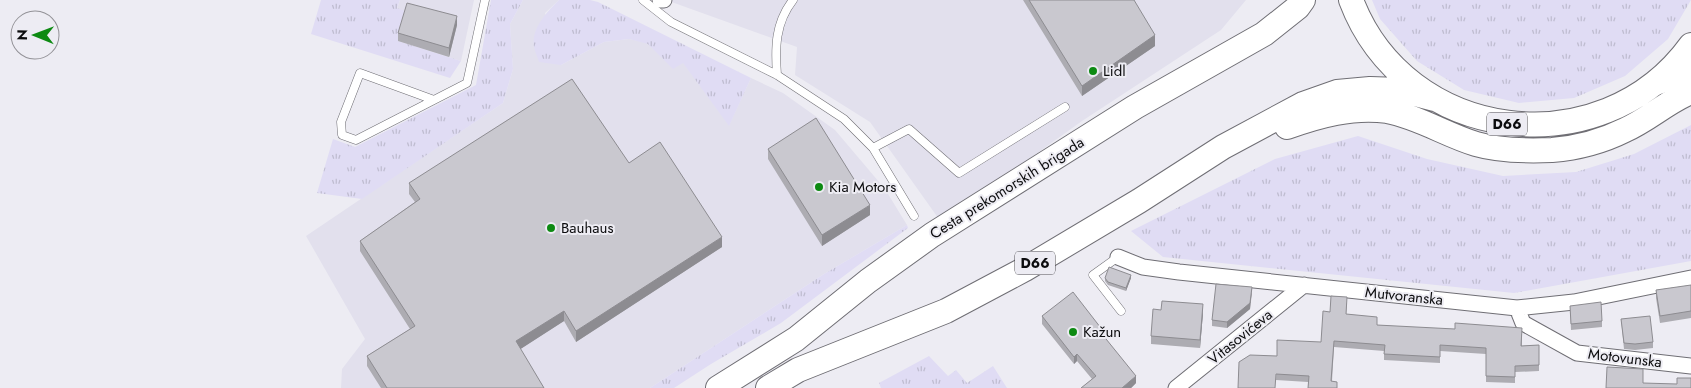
<svg xmlns="http://www.w3.org/2000/svg" width="1691" height="388" viewBox="0 0 1691 388" font-family="Jost,sans-serif">
<style>
.built{fill:#e2e0ed}
.grass{fill:url(#grass-tufts)}
.lines{fill:none;stroke-linecap:round;stroke-linejoin:round}
.lane-casing{stroke:#6f6e74;stroke-width:9}
.street-casing{stroke:#6f6e74;stroke-width:17}
.secondary-casing{stroke:#6f6e74;stroke-width:23}
.primary-casing{stroke:#6f6e74;stroke-width:26}
.lane{stroke:#fff;stroke-width:8}
.street{stroke:#fff;stroke-width:15}
.secondary{stroke:#fff;stroke-width:21}
.primary{stroke:#fff;stroke-width:24}
.wall{fill:#adacb2}
.shaded-wall{fill:#8d8c91}
.building{fill:#c9c8cf;stroke:#8d8c91}
.poi-dot{fill:#0d8a12;stroke:#edecf3;stroke-width:2}
.labels{text-anchor:middle;dominant-baseline:central;stroke-width:4;stroke-linejoin:round;paint-order:stroke}
.shield{fill:#edecf3;stroke:#504f53;stroke-width:1}
.shield-label{font-size:14px;font-weight:bold;fill:#0c0c0e}
.poi-label{font-size:15px;fill:#0c0c0e;stroke:#edecf3;text-anchor:start}
.street-label{font-size:15px;fill:#0c0c0e;stroke:#edecf3}
</style>
<defs>
<pattern id="grass-tufts" width="24" height="20" patternUnits="userSpaceOnUse" patternTransform="scale(1.25)"><rect width="24" height="20" fill="#e0dcf4"/><path d="M3 7l-1-3M5 7V3M7 7l1-3M15 17l-1-3M17 17v-4M19 17l1-3" fill="none" stroke="#bfbcd0"/></pattern>
</defs>
<rect width="100%" height="100%" fill="#edecf3"/>
<path class="built" d="M400,0H474L461,61L398,41L397,9Z
M523,0H559L545,13L561,65L604,42L629,39L648,43L673,68L683,62L729,125L751,78L783,93L835,130L885,189L907,225L824,274L650,388H341L342,369L365,339L306,236L503,103L513,69L510,24Z
M666,0H1246L1221,30L1082,121L941,222L870,122L795,75L797,47Z"/>
<path class="grass" d="M321,0H400L397,8L407,12L398,41L461,61L450,78L311,34Z
M491,0H523L510,24L513,69L503,103L362,199L317,193L333,139L355,147L476,85Z
M559,0H590L598,2L751,78L729,126L683,63L673,69L648,44L629,39L604,42L561,65L539,62C538,58 535,52 534,47C531,28 547,12 559,0Z
M1372,0H1691L1668,39L1625,76L1574,98L1519,103L1464,90L1417,61L1380,19Z
M1691,125V261L1514,293L1163,257L1131,231L1275,159L1358,136L1427,159L1503,176L1576,172L1634,154Z
M907,225L908,228L781,323L711,364L674,388H650L824,274Z
M929,356L948,376L956,370L967,383L993,366L1007,388H881L879,383Z"/>
<g class="lines">
<defs>
<path id="lane" d="M643,0L671,22L777,75L844,119L873,148L914,216
M777,75C775,48 775,23 793,0
M434,100L360,73L341,122L342,135L356,140L467,83L485,0
M873,148L909,129L959,173L1065,107
M1118,257L1093,275L1121,311"/>
<path id="street" d="M660,0H664
M1118,257L1143,267L1179,272L1517,308L1574,302L1691,278
M1517,308L1523,323L1577,353L1691,366
M1176,388L1304,285"/>
<path id="secondary" d="M1651,86L1691,73"/>
<path id="primary" d="M1351,0C1405,143 1601,169 1691,45
M1287,127C1318,116 1353,106 1387,111C1419,117 1446,135 1476,144C1500,151 1528,151 1552,150C1577,148 1603,141 1625,130C1648,120 1668,101 1691,92
M718,388L796,339L868,281L932,235L1135,107L1264,34L1298,7L1303,0
M768,388L798,370L946,311L1025,269L1139,201L1223,147L1303,104L1337,92L1370,89L1400,90L1434,99"/>
</defs>
<use href="#lane" class="lane-casing"/>
<use href="#street" class="street-casing"/>
<use href="#secondary" class="secondary-casing"/>
<use href="#primary" class="primary-casing"/>
<use href="#lane" class="lane"/>
<use href="#street" class="street"/>
<use href="#secondary" class="secondary"/>
<use href="#primary" class="primary"/>
</g>
<path class="wall" d="M1023,0H1134L1155,46L1082,96Z
M457,25L449,57L398,41V33Z
M768,149L870,215L822,246L768,159Z
M629,163L722,247L576,342L564,321L520,349L544,388H381L367,366V356L410,329L360,251V241L415,202L409,194V183Z
M1105,278H1131L1126,291L1108,285L1105,281Z
M1691,285V318L1660,323L1656,298V290Z
M1252,293L1250,309L1227,328L1212,326V320Z
M1347,303L1346,315L1377,325L1522,334V346L1539,345V371L1515,372V383L1486,382V354L1440,351V363L1384,360V351L1334,347L1332,381L1337,382V388H1308V382L1276,380L1277,356L1321,342L1330,312Z
M1570,306L1602,321V327L1571,330Z
M1203,313L1200,348L1151,344V336Z
M1042,316L1104,338L1136,383L1131,388H1081L1092,379L1077,361L1074,364L1042,324Z
M1621,319L1653,342V348L1635,350L1624,349Z"/>
<path class="shaded-wall" d="M457,16V25L449,57V48Z
M1155,35V46L1082,96V86Z
M870,205V215L822,246V235Z
M722,237V247L576,342V331Z
M1131,275V278L1126,291V288Z
M1252,287L1250,309L1227,328V322Z
M1203,304V313L1200,348V340Z
M564,311V321L516,352V341Z
M1077,354V361L1074,364V357Z
M1136,376V383L1131,388H1122Z"/>
<path class="building" d="M1029,0H1134L1155,35L1082,86Z
M407,3L457,16L449,48L398,33Z
M572,79L629,163L660,142L722,237L576,331L564,311L516,341L544,388H387L367,356L415,326L360,241L420,199L409,183Z
M816,118L870,205L822,235L768,149Z
M1109,267L1131,275L1126,288L1108,282L1105,278Z
M1216,284L1252,287L1250,303L1227,322L1212,320Z
M1691,285V311L1660,316L1656,290Z
M1073,292L1104,332L1102,334L1136,376L1122,388H1081L1096,376L1077,354L1074,357L1042,316Z
M1331,296L1347,297L1346,314L1377,317V325L1455,329V323L1522,328L1521,346L1539,345V365L1515,366V377L1486,376V348L1440,345V357L1384,354L1385,345L1334,341L1331,381L1337,382V388H1308L1309,376L1276,374L1275,388H1238L1239,362L1250,355L1277,356V340L1321,342L1323,311L1330,312Z
M1162,301L1203,304L1200,340L1151,336L1153,309L1161,310Z
M1601,302L1602,321L1571,324L1570,306Z
M1650,316L1653,342L1635,344L1624,343L1621,319Z
M1607,367L1643,369V383L1677,384V378H1691V388H1606Z"/>
<g class="poi-dot">
<circle cx="1093" cy="71" r="5"/>
<circle cx="819" cy="187" r="5"/>
<circle cx="551" cy="228" r="5"/>
<circle cx="1073" cy="332" r="5"/>
</g>
<g class="labels">
<g class="shield">
<rect x="1487" y="112.5" width="40" height="23" rx="4"/>
<rect x="1015" y="251.5" width="40" height="23" rx="4"/>
</g>
<g class="shield-label">
<text x="1507" y="124">D66</text>
<text x="1035" y="263">D66</text>
</g>
<g class="poi-label">
<text x="1103" y="71">Lidl</text>
<text x="829" y="187">Kia Motors</text>
<text x="561" y="228">Bauhaus</text>
<text x="1083" y="332">Kažun</text>
</g>
<g class="street-label">
<text transform="translate(1007 188) rotate(-32)">Cesta prekomorskih brigada</text>
<text transform="translate(1404 296) rotate(6)">Mutvoranska</text>
<text transform="translate(1240 337) rotate(-39)">Vitasovićeva</text>
<text transform="translate(1625 358) rotate(7)">Motovunska</text>
</g>
</g>
<g transform="translate(35 35) rotate(271)"><circle r="24" fill="#edecf3" stroke="#939297"/>
<path d="M0-4L9 19L0 12L-9 19Z" fill="#0d8a12"/>
<text y="-8" font-size="14" font-weight="bold" text-anchor="middle" fill="#0c0c0e">N</text>
</g>
</svg>
